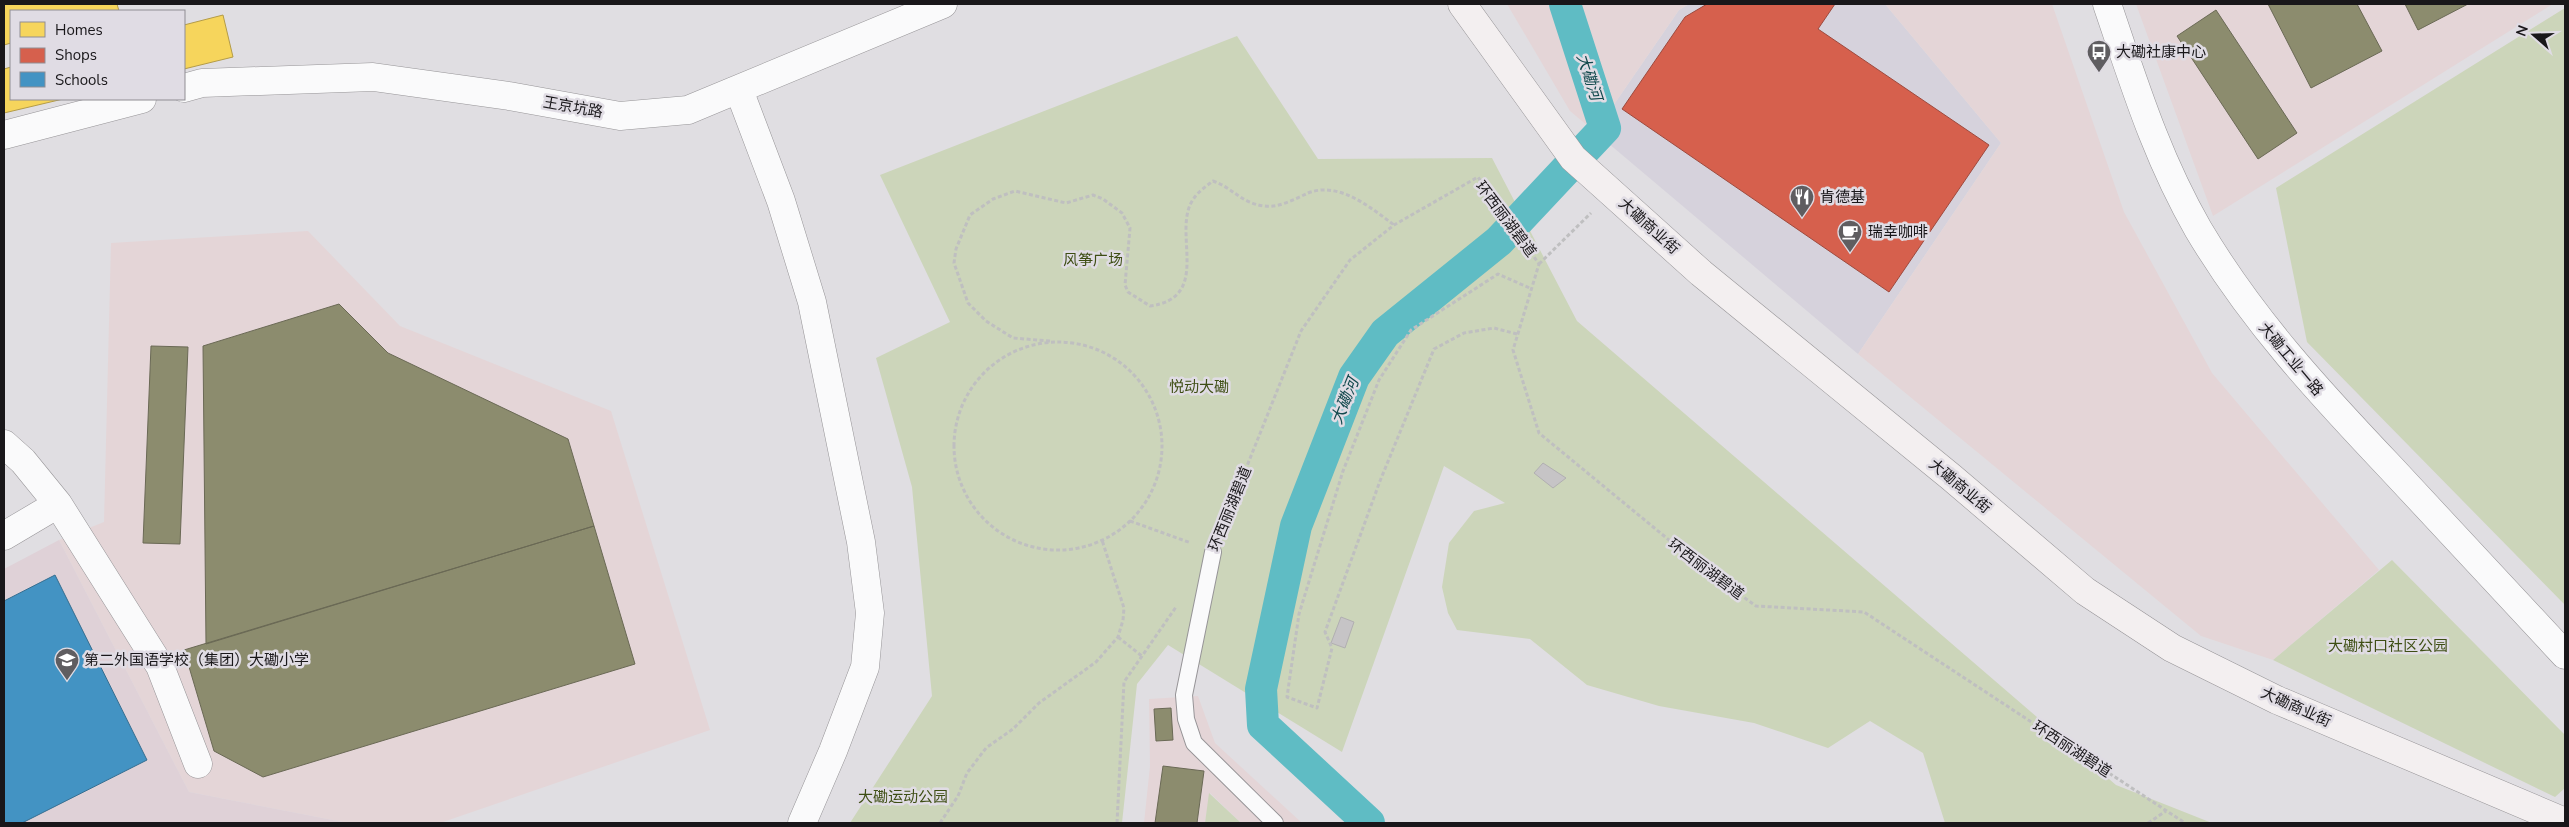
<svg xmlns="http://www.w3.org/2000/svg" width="2569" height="827" viewBox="0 0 2569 827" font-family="'Nunito Sans','Noto Sans SC',sans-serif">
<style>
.built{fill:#d6d2dc}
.industrial{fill:#e4d5d7}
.education{fill:#dfd1d7}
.green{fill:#ccd5ba}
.homes{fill:#f6d55c;stroke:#b49c48}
.shops{fill:#d6604d;stroke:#9d4a3e}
.schools{fill:#4393c3;stroke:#366e90}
.industry{fill:#8c8c6e;stroke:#6a6955}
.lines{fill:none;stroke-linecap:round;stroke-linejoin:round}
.canal{stroke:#5fbcc4;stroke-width:32}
.building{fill:#c6c4c6;stroke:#b1afb1}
.lane-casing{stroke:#969497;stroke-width:18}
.street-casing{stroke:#969497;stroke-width:29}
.secondary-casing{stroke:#969497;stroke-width:29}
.path{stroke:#bfbfc0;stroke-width:3;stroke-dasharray:4 2.5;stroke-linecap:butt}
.lane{stroke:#fafafb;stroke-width:16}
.street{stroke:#fafafb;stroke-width:28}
.secondary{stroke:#f3eff0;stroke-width:28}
.labels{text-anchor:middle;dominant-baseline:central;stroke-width:5;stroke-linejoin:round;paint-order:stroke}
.poi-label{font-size:15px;fill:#19171a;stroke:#e0dce4;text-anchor:start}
.street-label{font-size:15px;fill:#19171a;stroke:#e0dce4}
.park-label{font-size:15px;fill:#3e4e14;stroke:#e0dce4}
.water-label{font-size:16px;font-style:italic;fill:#12494d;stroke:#e0dce4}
</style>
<rect width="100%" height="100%" fill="#e0dee2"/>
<path class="built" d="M1689,4H1885L2001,143L1858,354L1595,132L1679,10Z"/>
<path class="industrial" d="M1507,4H1689L1679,10L1595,132L1570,111Z
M1885,4H2052L2124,212L2212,373L2379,570L2273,660L2201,636L1858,354L2001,143Z
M2136,4H2553L2213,216Z
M308,231L400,326L611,411L710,730L440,823H348L189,792L59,540L104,522L111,243Z
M1198,696L1215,743L1302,823H1241L1210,793L1205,823H1144L1150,766L1149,699Z"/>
<path class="education" d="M59,540L189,792L348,823H4V569Z"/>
<path class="green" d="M2565,8V605L2307,342L2276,188Z
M1237,36L1318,159L1492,158L1577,321L2116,785L2212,823H1945L1923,753L1870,721L1828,748L1754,723L1659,706L1587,685L1530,639L1457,630L1448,613L1442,587L1449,543L1474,511L1505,503L1444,466L1342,752L1168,645L1137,684L1122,823H850L932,696L912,487L876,358L950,322L880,175Z
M2392,560L2565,735V788L2555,797L2273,660Z
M1209,793L1241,823H1205Z"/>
<path class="homes" d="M4,4H117L119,11H11V43L4,45Z
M223,15L233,57L184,69V25Z
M11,67V99H63L4,113V69Z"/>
<path class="shops" d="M1707,4H1835L1818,29L1989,145L1889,292L1622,109L1685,17Z"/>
<path class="schools" d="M55,575L147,760L22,823H4V601Z"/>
<path class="industry" d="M2268,4H2357L2382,51L2311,88Z
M2405,4H2468L2418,30Z
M2216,10L2297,133L2258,159L2177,36Z
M339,304L388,353L568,439L594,526L206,644L203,346Z
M151,346L188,347L180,544L143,543Z
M594,526L635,664L263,777L214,751L184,650Z
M1171,708L1173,740L1156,741L1154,709Z
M1163,766L1204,771L1197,823H1155Z"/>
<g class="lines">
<path class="canal" d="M1369,823L1263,725L1261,689L1296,526L1354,377L1385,333L1499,241L1605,128L1565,4"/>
</g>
<path class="building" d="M1543,463L1566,478L1553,488L1534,473Z
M1341,617L1354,622L1345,648L1331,643Z"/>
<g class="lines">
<defs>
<path id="lane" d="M1213,552L1184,695L1186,719L1194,743L1275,823"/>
<path id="street" d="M2107,4C2134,83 2156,156 2198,229C2252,320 2319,392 2391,468C2449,531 2507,593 2565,655
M184,88L202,83L373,77L509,96L620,116L688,110L943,4
M739,90L781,201L812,302L861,542L870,613L865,667L833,751L802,823
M4,135L142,99
M4,444L23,461L58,504L160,666L198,764
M4,536L58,504"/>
<path id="secondary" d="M1462,4L1573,158L1701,273L1951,477L2085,591L2172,648L2277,700L2565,822"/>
</defs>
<use href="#lane" class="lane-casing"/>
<use href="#street" class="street-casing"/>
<use href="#secondary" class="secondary-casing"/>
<path class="path" d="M1539,264L1591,213
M1517,334L1494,328L1464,333L1434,349L1380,481L1325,632L1332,648L1317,708L1287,697L1299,614L1343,471L1379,380L1411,330L1498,274L1532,289
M1050,341L1013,338L986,321L968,303L954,263L956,249L970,215L993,199L1015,191L1066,203L1093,195L1103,199L1122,213L1130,228L1125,285L1128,292L1150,306C1211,298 1174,236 1191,203C1196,193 1205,187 1213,181C1233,188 1241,203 1264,206C1279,208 1295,199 1308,193C1339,181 1370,207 1394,225
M954 446a104 104 0 1 1 208 0a104 104 0 1 1-208 0Z
M1130,521L1191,543
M1221,531L1301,331L1350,260L1394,225L1478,177L1539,264L1513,350L1539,433L1703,568L1756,606L1864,612L2185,823
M1118,637L1143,657
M940,823L958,796L967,773L986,748L1013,729L1039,703L1096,662L1118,637L1123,620L1124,608L1102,540
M1117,823L1124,682L1176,607
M2148,823L2166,811"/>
<use href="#lane" class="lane"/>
<use href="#street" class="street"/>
<use href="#secondary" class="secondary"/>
</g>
<defs>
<symbol id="bus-pin" viewBox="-11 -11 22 30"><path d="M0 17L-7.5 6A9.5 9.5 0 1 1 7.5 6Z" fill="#5f5d60" stroke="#e0dce4"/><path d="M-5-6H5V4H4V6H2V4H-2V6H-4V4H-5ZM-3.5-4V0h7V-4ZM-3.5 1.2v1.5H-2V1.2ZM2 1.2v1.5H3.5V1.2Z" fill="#fff"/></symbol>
<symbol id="restaurant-pin" viewBox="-11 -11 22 30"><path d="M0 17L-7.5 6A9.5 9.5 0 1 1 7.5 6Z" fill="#5f5d60" stroke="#e0dce4"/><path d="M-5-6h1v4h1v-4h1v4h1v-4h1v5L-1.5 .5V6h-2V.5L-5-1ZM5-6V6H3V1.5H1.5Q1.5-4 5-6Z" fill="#fff"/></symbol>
<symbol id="cafe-pin" viewBox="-11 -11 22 30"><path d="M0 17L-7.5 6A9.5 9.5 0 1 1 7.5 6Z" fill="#5f5d60" stroke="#e0dce4"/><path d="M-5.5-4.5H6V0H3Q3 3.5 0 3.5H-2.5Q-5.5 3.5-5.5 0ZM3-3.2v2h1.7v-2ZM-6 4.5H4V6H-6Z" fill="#fff"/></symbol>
<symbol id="school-pin" viewBox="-11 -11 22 30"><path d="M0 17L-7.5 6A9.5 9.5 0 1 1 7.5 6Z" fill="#5f5d60" stroke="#e0dce4"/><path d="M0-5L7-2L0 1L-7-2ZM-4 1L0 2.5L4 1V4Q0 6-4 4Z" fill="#fff"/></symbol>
</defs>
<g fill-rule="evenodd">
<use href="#bus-pin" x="2085" y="38" width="28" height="38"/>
<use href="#restaurant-pin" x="1788" y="183" width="28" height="38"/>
<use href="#cafe-pin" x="1836" y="218" width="28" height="38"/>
<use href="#school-pin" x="53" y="646" width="28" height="38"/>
</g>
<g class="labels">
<g class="poi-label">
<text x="2116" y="52">大磡社康中心</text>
<text x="1820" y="197">肯德基</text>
<text x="1868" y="232">瑞幸咖啡</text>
<text x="84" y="660">第二外国语学校（集团）大磡小学</text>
</g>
<g class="street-label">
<text transform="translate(573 107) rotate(10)">王京坑路</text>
<text transform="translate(1506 219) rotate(53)">环西丽湖碧道</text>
<text transform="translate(1649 226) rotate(42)">大磡商业街</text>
<text transform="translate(2291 359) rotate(50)">大磡工业一路</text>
<text transform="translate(1960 486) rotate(40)">大磡商业街</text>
<text transform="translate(1230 509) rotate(-68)">环西丽湖碧道</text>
<text transform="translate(1706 569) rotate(37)">环西丽湖碧道</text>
<text transform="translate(2296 707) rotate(24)">大磡商业街</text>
<text transform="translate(2072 749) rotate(33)">环西丽湖碧道</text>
</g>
<g class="park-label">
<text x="1093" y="260">风筝广场</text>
<text x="1199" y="387">悦动大磡</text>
<text x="2388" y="646">大磡村口社区公园</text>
<text x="903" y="797">大磡运动公园</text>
</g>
<g class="water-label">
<text transform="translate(1589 77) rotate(72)">大磡河</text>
<text transform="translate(1345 401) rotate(-68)">大磡河</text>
</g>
</g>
<rect width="2569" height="827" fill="none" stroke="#19171a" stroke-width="10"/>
<rect x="10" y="10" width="175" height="90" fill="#e0dce4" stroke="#908d93"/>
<rect x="20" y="22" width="25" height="15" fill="#f6d55c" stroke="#908d93"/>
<text x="55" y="35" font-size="15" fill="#19171a">Homes</text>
<rect x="20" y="48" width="25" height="15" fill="#d6604d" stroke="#908d93"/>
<text x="55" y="60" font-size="15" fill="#19171a">Shops</text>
<rect x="20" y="72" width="25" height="15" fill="#4393c3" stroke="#908d93"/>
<text x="55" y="85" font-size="15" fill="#19171a">Schools</text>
<g transform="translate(2534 35) rotate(290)" stroke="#e0dce4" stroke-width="4" paint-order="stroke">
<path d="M0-4L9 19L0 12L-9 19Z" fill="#19171a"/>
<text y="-8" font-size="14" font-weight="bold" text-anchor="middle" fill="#19171a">N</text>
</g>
</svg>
